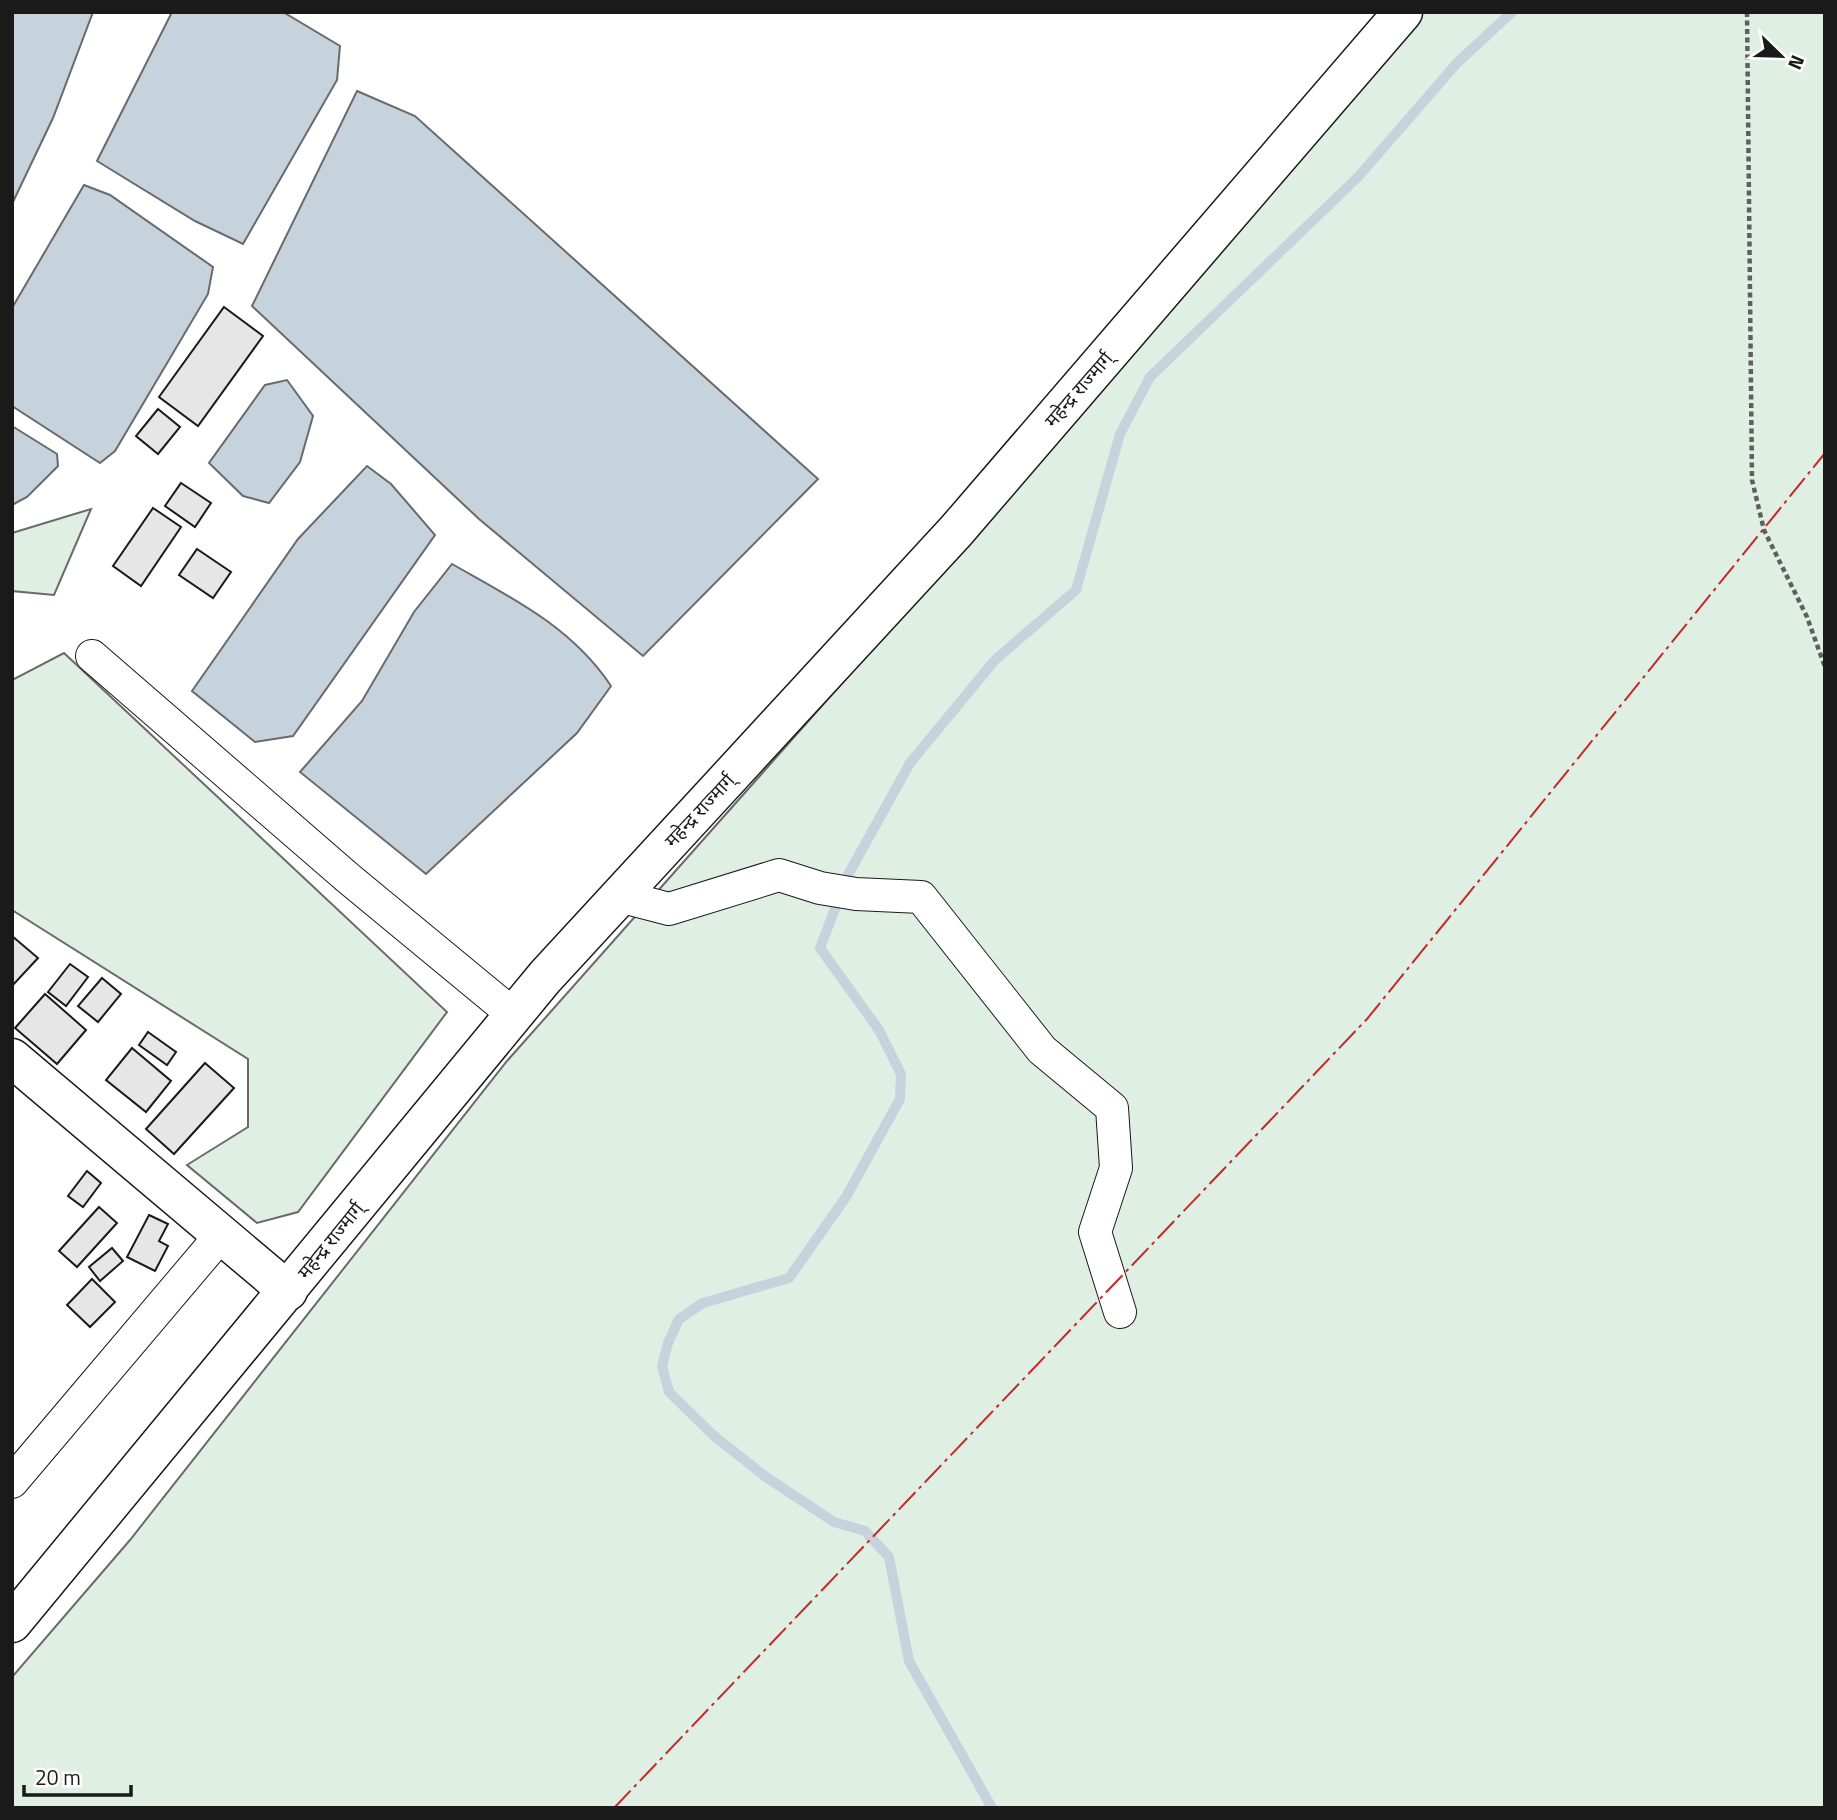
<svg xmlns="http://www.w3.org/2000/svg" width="1837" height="1820" viewBox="0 0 1837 1820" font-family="'Titillium Web','Noto Sans Devanagari',sans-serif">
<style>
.green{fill:#e0efe3;stroke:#6a6a6a;stroke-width:2}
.water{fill:#c6d2dc;stroke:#6a6a6a;stroke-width:2}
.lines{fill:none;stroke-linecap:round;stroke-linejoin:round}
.stream{stroke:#c6d2dc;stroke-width:10}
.building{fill:#e6e6e6;stroke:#1a1a1a;stroke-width:2}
.minor-casing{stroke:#1a1a1a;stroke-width:34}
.tertiary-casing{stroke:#1a1a1a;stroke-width:41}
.trunk-casing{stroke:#1a1a1a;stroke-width:41}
.path{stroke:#5f5f5f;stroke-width:4.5;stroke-dasharray:5 3.5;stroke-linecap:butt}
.minor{stroke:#fff;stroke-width:32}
.tertiary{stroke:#fff;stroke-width:38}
.trunk{stroke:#fff;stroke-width:38}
.power{stroke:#c62828;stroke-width:2;stroke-dasharray:24 5 3.5 5;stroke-linecap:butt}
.labels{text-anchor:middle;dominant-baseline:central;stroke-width:5;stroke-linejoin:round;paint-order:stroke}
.street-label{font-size:19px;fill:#1a1a1a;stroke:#fff}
</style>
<rect width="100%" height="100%" fill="#fff"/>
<path class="green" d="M1415,12H1825V1808H12V1677L130,1540L507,1061L851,673Z
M91,509L54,595L12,591V533Z
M64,653L447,1012L298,1212L257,1223L187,1165L248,1127V1059L12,910V680Z"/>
<path class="water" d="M12,12H93L53,118L12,204Z
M172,12H283L340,46L337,80L243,244L195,221L97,161Z
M357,91L415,116L818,479L643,656L479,519L252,306Z
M84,185L110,195L213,267L208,294L115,451L100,463L12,406V308Z
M287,380L313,416L300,462L269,503L243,496L209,463L265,385Z
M12,426L57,454L58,466L27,497L12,505Z
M367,466L391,484L435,535L293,736L255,742L192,691L298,539Z
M452,564C512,598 572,627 611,686L577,733L426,874L300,772L362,701L414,612Z"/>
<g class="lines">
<path class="stream" d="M992,1808L909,1661L889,1557L865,1531L834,1522L766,1477L714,1436L669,1392L662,1366L668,1343L679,1319L703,1303L789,1278L846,1197L900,1099L901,1074L879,1030L820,948L848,875L910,763L995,660L1076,590L1120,434L1150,377L1358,177L1457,63L1512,12"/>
</g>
<path class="building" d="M224,307L263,336L198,426L159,397Z
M158,409L180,427L158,454L136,436Z
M181,483L211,503L195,527L165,506Z
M153,508L181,527L141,586L113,566Z
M197,549L231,572L213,598L179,575Z
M12,936L38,958L12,986Z
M70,964L88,977L66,1006L48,992Z
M102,978L121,994L98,1022L78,1006Z
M45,994L86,1030L57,1064L15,1028Z
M148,1032L176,1052L167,1065L139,1045Z
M132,1048L171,1081L146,1112L106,1080Z
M205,1063L234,1088L174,1154L146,1129Z
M87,1171L101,1183L83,1207L68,1196Z
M99,1207L117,1223L77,1267L59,1251Z
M149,1215L168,1224L159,1241L168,1246L155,1271L127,1257Z
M112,1248L123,1261L100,1281L89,1267Z
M92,1279L115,1302L90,1327L67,1305Z"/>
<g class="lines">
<defs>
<path id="minor" d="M92,656L348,878L514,1015
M619,896L669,909L779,875L820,888L856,894L921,897L1042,1050L1112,1108L1116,1168L1095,1232L1120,1312
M12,1482L222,1234"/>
<path id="tertiary" d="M12,1058L288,1291"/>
<path id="trunk" d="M12,1623L545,977L956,531L1403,12"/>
</defs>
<use href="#minor" class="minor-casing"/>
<use href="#tertiary" class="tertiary-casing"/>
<use href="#trunk" class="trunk-casing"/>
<path class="path" d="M1747,12L1752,480L1764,530L1807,617L1825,667"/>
<use href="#minor" class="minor"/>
<use href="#tertiary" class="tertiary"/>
<use href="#trunk" class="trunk"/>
<path class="power" d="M614,1808L1367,1019L1825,453"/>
</g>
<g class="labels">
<g class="street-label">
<text transform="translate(1078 389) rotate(-49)">महेन्द्र राज्मार्ग्</text>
<text transform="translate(699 810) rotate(-47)">महेन्द्र राज्मार्ग्</text>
<text transform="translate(330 1240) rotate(-51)">महेन्द्र राज्मार्ग्</text>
</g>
</g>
<rect width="1837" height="1820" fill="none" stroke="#1a1a1a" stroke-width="28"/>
<g transform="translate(1781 56) rotate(113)" stroke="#ffffff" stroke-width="5" paint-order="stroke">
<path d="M0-5L12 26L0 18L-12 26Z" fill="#1a1a1a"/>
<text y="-10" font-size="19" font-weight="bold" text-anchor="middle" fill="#1a1a1a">N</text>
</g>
<path d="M24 1785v10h107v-10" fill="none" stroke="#1a1a1a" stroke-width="3.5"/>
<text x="35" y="1785" font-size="21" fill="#1a1a1a" stroke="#ffffff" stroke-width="5" paint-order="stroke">20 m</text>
</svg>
